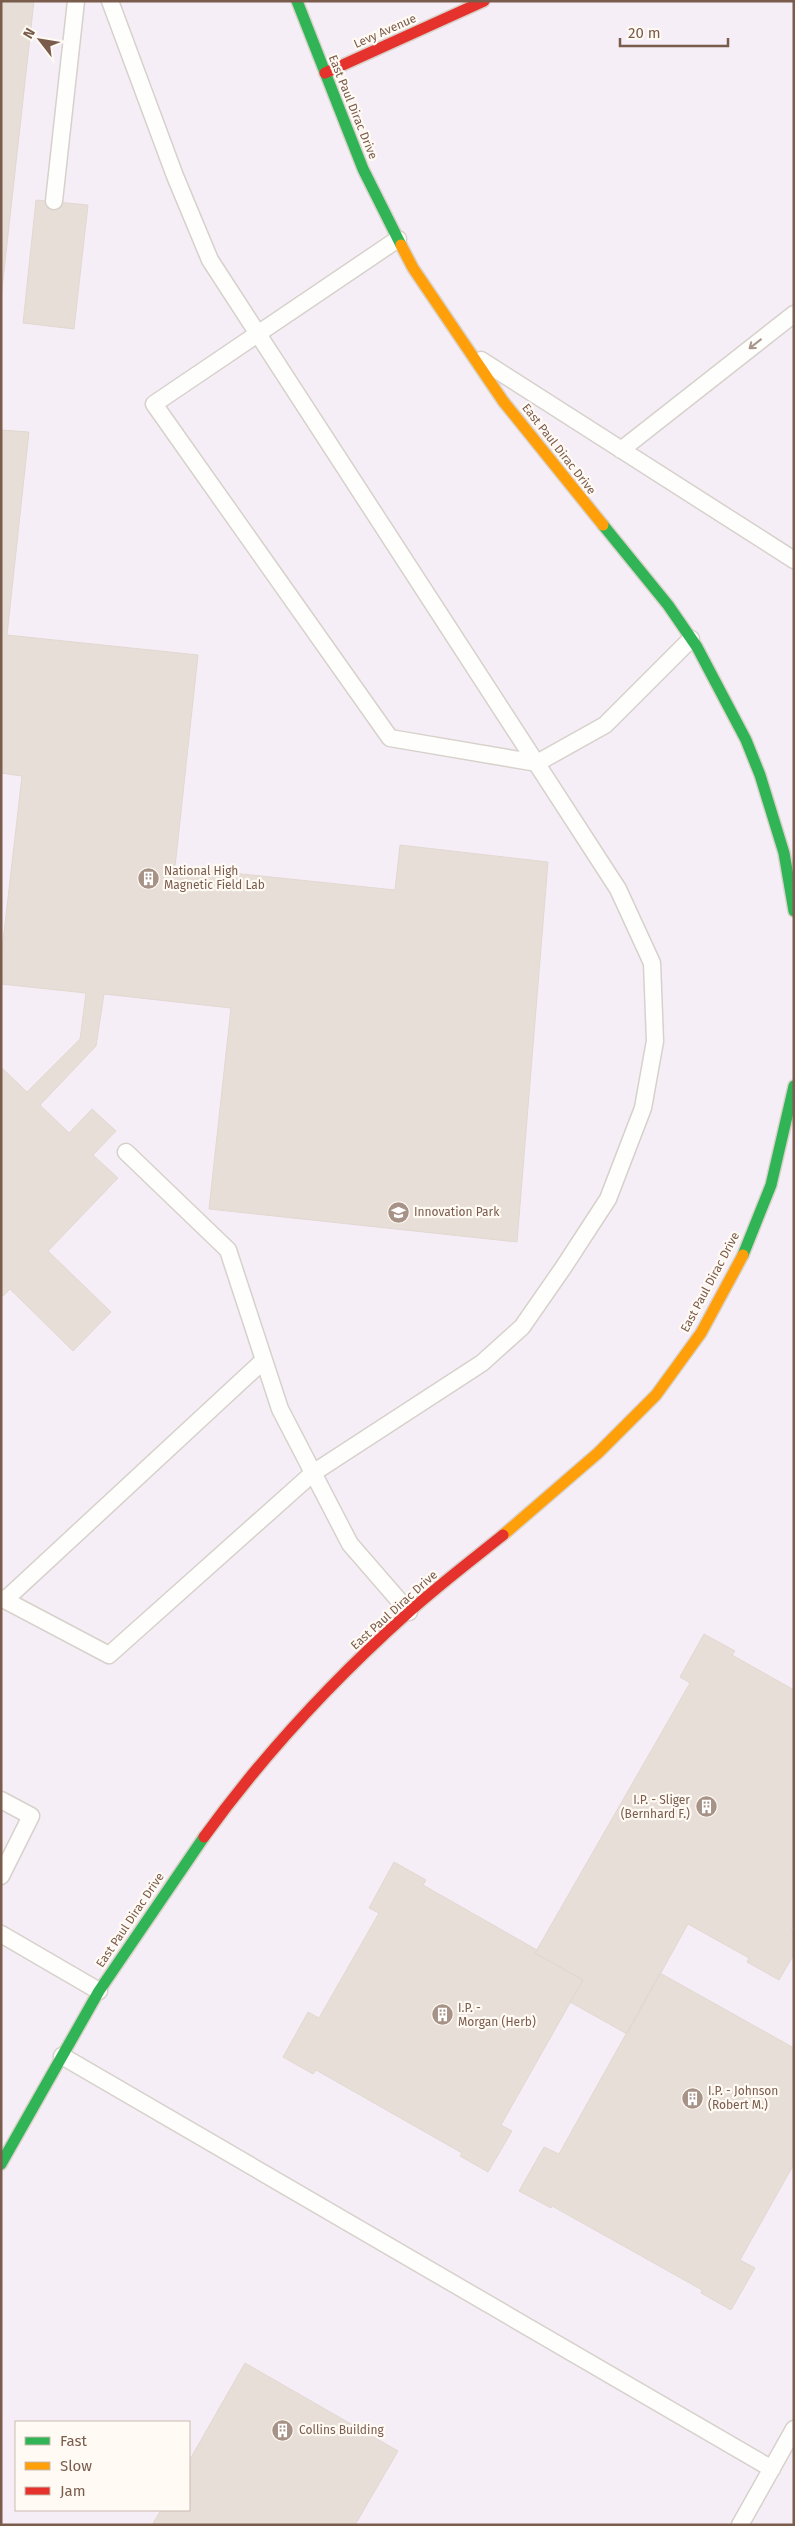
<svg xmlns="http://www.w3.org/2000/svg" width="795" height="2526" viewBox="0 0 795 2526" font-family="'Fira Sans',sans-serif">
<style>
.education{fill:#f6eef6;fill-rule:evenodd}
.building{fill:#e6ded7;stroke:#e2d8d2}
.lines{fill:none;stroke-linecap:round;stroke-linejoin:round}
.lane-casing{stroke:#d7d1cb;stroke-width:19}
.fast-casing{stroke:#d9d2cb;stroke-width:14}
.slow-casing{stroke:#d9d2cb;stroke-width:14}
.jam-casing{stroke:#d9d2cb;stroke-width:14}
.lane{stroke:#fefefd;stroke-width:16}
.fast{stroke:#30b455;stroke-width:11}
.slow{stroke:#ff9f0a;stroke-width:11}
.jam{stroke:#e5322d;stroke-width:11}
.oneway{stroke:#a8958b}
.labels{text-anchor:middle;dominant-baseline:central;stroke-width:4.5;stroke-linejoin:round;paint-order:stroke}
.street-label{font-size:12px;fill:#7a5c4d;stroke:#fffaf3}
.poi-label{font-size:12px;fill:#7a5c4d;stroke:#fffaf3;text-anchor:start}
</style>
<rect width="100%" height="100%" fill="#f9f5f0"/>
<path class="education" d="M1,1H794V2525H1ZM16,2422H189V2510H16Z"/>
<path class="building" d="M1,1H34L1,298Z
M36,200L88,205L74,329L23,323Z
M1,430L29,432L7,635L198,655L175,867L395,890L400,845L548,862L517,1242L209,1209L231,1008L104,994L96,1046L40,1105L69,1133L92,1109L116,1131L93,1155L118,1178L48,1251L111,1312L73,1351L10,1289L1,1298V1067L27,1092L80,1039L86,993L1,984V959L22,776L1,773Z
M704,1634L735,1651L732,1655L794,1690V1924L791,1929L794,1931V1954L779,1980L747,1962L749,1958L688,1924L627,2034L570,2002L583,1980L535,1953L690,1683L680,1677Z
M394,1862L426,1880L423,1885L537,1950L535,1953L583,1980L501,2125L512,2131L488,2172L460,2156L462,2153L316,2070L313,2074L283,2057L308,2012L319,2018L379,1913L369,1908Z
M660,1973L794,2048V2164L740,2260L755,2268L731,2310L701,2293L702,2290L552,2206L551,2208L519,2191L544,2147L559,2154Z
M245,2363L398,2451L355,2525H152L161,2510H189V2461Z"/>
<g class="lines">
<defs>
<path id="lane" d="M54,201L76,1
M398,239L154,404L390,738L537,763L605,725L691,639
M481,360L794,560
M621,450L794,314
M126,1152L228,1250L280,1409L350,1544L409,1612
M1,1598L109,1655L313,1473L482,1363L522,1327L563,1268L608,1199L643,1108L655,1041L652,963L618,889L210,260L175,176L110,1
M5,1600L264,1360
M1,1800L31,1816L1,1876
M1,1934L99,1991
M62,2056L772,2469
M740,2525L794,2429"/>
<path id="fast" d="M297,1L363,169L401,245
M603,525L668,605L697,647L746,740L760,775L784,853L794,911
M743,1255L771,1185L794,1086
M1,2164L99,1991L204,1837"/>
<path id="slow" d="M401,245L413,268L503,401L603,525
M503,1535L598,1453L656,1395L701,1333L743,1255"/>
<path id="jam" d="M325,73L484,1
M204,1837C264,1754 333,1680 409,1612C439,1585 472,1560 503,1535"/>
</defs>
<use href="#lane" class="lane-casing"/>
<use href="#fast" class="fast-casing"/>
<use href="#slow" class="slow-casing"/>
<use href="#jam" class="jam-casing"/>
<use href="#lane" class="lane"/>
<use href="#fast" class="fast"/>
<use href="#slow" class="slow"/>
<use href="#jam" class="jam"/>
</g>
<defs><path id="oneway-shaft" d="M-6 0H5M1.5-3L5.5 0L1.5 3" fill="none" stroke-width="1.6" stroke-linecap="round" stroke-linejoin="round" transform="scale(1.25)"/></defs>
<use class="oneway" href="#oneway-shaft" transform="translate(755 344) rotate(142)"/>
<defs>
<symbol id="building-disc" viewBox="-11 -11 22 22"><circle r="9.5" fill="#a69286" stroke="#fffaf3"/><path d="M-4-6H4V6H1V3H-1V6H-4ZM-2.5-4.3h1.7v1.8h-1.7ZM.8-4.3h1.7v1.8H.8ZM-2.5-1h1.7V.8h-1.7ZM.8-1h1.7V.8H.8Z" fill="#fff"/></symbol>
<symbol id="university-disc" viewBox="-11 -11 22 22"><circle r="9.5" fill="#a69286" stroke="#fffaf3"/><path d="M0-5L7-2L0 1L-7-2ZM-4 1L0 2.5L4 1V4Q0 6-4 4Z" fill="#fff"/></symbol>
</defs>
<g fill-rule="evenodd">
<use href="#building-disc" x="136" y="866" width="25" height="25"/>
<use href="#university-disc" x="386" y="1200" width="25" height="25"/>
<use href="#building-disc" x="694" y="1794" width="25" height="25"/>
<use href="#building-disc" x="430" y="2002" width="25" height="25"/>
<use href="#building-disc" x="680" y="2086" width="25" height="25"/>
<use href="#building-disc" x="270" y="2418" width="25" height="25"/>
</g>
<g class="labels">
<g class="street-label">
<text transform="translate(385 31) rotate(-24)">Levy Avenue</text>
<text transform="translate(353 107) rotate(68)">East Paul Dirac Drive</text>
<text transform="translate(559 449) rotate(52)">East Paul Dirac Drive</text>
<text transform="translate(710 1282) rotate(-62)">East Paul Dirac Drive</text>
<text transform="translate(394 1610) rotate(-42)">East Paul Dirac Drive</text>
<text transform="translate(130 1920) rotate(-56)">East Paul Dirac Drive</text>
</g>
<g class="poi-label">
<text x="164" y="871">National High<tspan x="164" dy="14">Magnetic Field Lab</tspan></text>
<text x="414" y="1212">Innovation Park</text>
<text x="690" y="1800" text-anchor="end">I.P. - Sliger<tspan x="690" dy="14">(Bernhard F.)</tspan></text>
<text x="458" y="2008">I.P. -<tspan x="458" dy="14">Morgan (Herb)</tspan></text>
<text x="708" y="2091">I.P. - Johnson<tspan x="708" dy="14">(Robert M.)</tspan></text>
<text x="299" y="2430">Collins Building</text>
</g>
</g>
<rect width="795" height="2526" fill="none" stroke="#7a5c4d" stroke-width="5"/>
<rect x="15" y="2421" width="175" height="90" fill="#fffaf3" stroke="#cabbb1"/>
<rect x="25" y="2437" width="25" height="8" fill="#30b455" stroke="#cabbb1"/>
<text x="60" y="2446" font-size="15" fill="#7a5c4d">Fast</text>
<rect x="25" y="2462" width="25" height="8" fill="#ff9f0a" stroke="#cabbb1"/>
<text x="60" y="2471" font-size="15" fill="#7a5c4d">Slow</text>
<rect x="25" y="2487" width="25" height="8" fill="#e5322d" stroke="#cabbb1"/>
<text x="60" y="2496" font-size="15" fill="#7a5c4d">Jam</text>
<g transform="translate(40 40) rotate(301)" stroke="#fffaf3" stroke-width="4" paint-order="stroke">
<path d="M0-4L9 19L0 12L-9 19Z" fill="#7a5c4d"/>
<text y="-8" font-size="14" font-weight="bold" text-anchor="middle" fill="#7a5c4d">N</text>
</g>
<path d="M620 38v8h108v-8" fill="none" stroke="#7a5c4d" stroke-width="2.5"/>
<text x="628" y="38" font-size="15" fill="#7a5c4d" stroke="#fffaf3" stroke-width="4" paint-order="stroke">20 m</text>
</svg>
